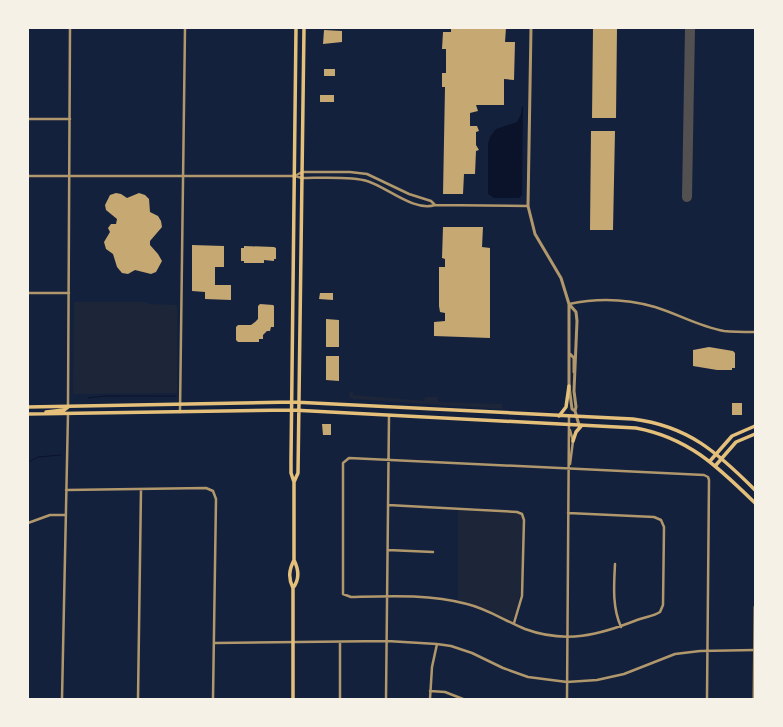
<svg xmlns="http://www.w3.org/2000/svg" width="783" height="727" viewBox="0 0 783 727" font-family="Manrope,sans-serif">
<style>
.green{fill:#1d2539}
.water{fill:#0b132b}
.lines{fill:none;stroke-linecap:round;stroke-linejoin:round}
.stream{stroke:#0b132b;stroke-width:1}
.taxiway{stroke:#525050;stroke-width:10}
.building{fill:#c6a872}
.minor{stroke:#b1986c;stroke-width:2.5}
.tertiary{stroke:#b1986c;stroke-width:3}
.secondary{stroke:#e5c07b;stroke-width:3.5}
.primary{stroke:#e5c07b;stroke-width:3.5}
</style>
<rect width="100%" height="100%" fill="#14213d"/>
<path class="green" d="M74,302H145L149,304L177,305V393L73,394Z
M349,392H353V395L424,401L425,397H438V402L502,404V409L354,399L350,398Z
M458,508L518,512L523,516C522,551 526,589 512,622L495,613L458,601Z"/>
<path class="water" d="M522,106L523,107L522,195L519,198H494L488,194V144L490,137L496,129L517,122L521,114Z"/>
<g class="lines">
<path class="stream" d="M88,398L105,396H176
M28,462L38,457L61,455"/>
<path class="taxiway" d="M687,197L690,28"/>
</g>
<path class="building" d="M451,28H506L505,42H515L514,80L504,79V105H476L478,111L470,113V126H477L479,131L476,132V145L479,150L476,151L475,174H464L463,194H443L445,87H442V73H446V49H442L443,32H451Z
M593,28H617L616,118H592Z
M324,30L342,31V42L323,44Z
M324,69H335V76H324Z
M320,95H334V102H320Z
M591,131H615L613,230H590Z
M116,193L121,194L127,198L139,193L145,195L149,199L150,212L158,216L161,221L162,227L150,241V245L158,254L162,261L156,272L151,274L135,270L128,274L122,273L117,267L113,254L106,249L104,242L110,232L108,228L111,224H116L117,219L106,210L105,205L110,195Z
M443,227H483L482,247L490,248V338L434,336V322L445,321V313L440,312L439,306V267H445V259L442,258Z
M192,245L224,246V267H215V285H231V300L205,299V292L192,291Z
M244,246L274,247L276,248V259H274V261L264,260V263H244V261H241V248H244Z
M320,293H333V300L319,299Z
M260,304L273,305L274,306V327H271L270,331H267L263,335V339H259V342H238L236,340V327L238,325H251L255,322L258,319V306Z
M326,319L339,320V347H326Z
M709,347L733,351L735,353V368H732V370H717L693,366V350Z
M326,356H339V381L326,380Z
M732,403H742V415H732Z
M322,424H331V435H323Z"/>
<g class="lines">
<path class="minor" d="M28,119H70
M28,176H295L302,178C319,178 352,176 367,181C387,187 414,212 435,205L528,206
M295,176L302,172H350L367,174L409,194L431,201L435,205
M28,293H69
M569,304C597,298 627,299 655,307C678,314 700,327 724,331C734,332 745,332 755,332
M68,406L70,28
M180,412L185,28
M570,430L573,441L570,464
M66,490L206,488L213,491L216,499L213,699
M388,505L517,512L522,514L524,520L522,596L514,623
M568,513L654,517L661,520L664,527L663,605L660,612C654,616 645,617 637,620C599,635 566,644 525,629C505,621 488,609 467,604C429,594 390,596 351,597L343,594V463L349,458L704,475L708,477L709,480L707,699
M28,523L50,515H65
M388,550L433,552
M615,564C614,585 612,607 621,627
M214,643L387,641L437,644L451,646L472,653L503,668L528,677L567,682L597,680L624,674L675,654L700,651L755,650
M430,691L445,692L463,699
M62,699L68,414
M138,699L141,489
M340,699V642
M386,699L389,415
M430,699L432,667L437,644
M567,699L569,416"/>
<path class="tertiary" d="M531,28L528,206L535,234L561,278L569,304V386L572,409L575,411L579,425
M569,304L576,312L577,321L574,391L576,407L575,411
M570,354L574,358V372
M754,699L755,607"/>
<path class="secondary" d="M710,461L732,436L755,426
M716,465L736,442L755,434"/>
<path class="primary" d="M28,407L293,402L633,419C688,426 717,452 755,490
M46,412L64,410L68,407
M28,414L292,410L636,428C689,438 718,467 755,503
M559,416L566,407L569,386
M573,441L576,432L582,425
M294,482L298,473L304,28
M293,588C300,579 299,570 294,560V482L291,473V460L296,28
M293,699V588C288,578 289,570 294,560"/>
</g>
<rect width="783" height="727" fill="none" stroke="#f6f1e7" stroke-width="58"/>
</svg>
